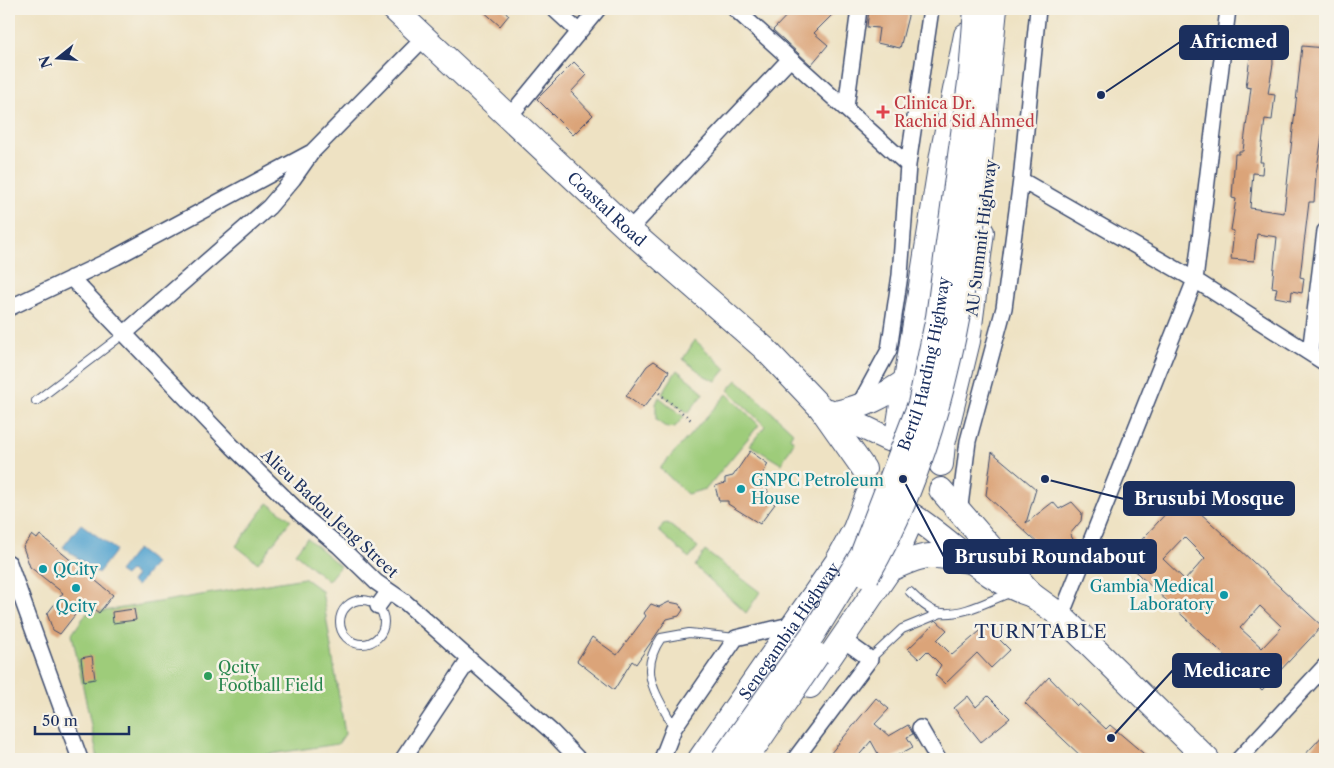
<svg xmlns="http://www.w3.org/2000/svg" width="1334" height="768" viewBox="0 0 1334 768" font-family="'Libre Caslon Text',serif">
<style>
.green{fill:#9ecc7a;stroke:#5c7e6c}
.water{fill:#56a5d0;stroke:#386a97}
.building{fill:#dba479;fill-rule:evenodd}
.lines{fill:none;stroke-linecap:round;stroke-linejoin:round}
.lane-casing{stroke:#3b4a6d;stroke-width:10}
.street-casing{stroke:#3b4a6d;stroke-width:18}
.primary-casing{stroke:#3b4a6d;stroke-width:26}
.path{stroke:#3b4a6d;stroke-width:2.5;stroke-dasharray:1 4;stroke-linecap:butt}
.lane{stroke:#fff;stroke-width:8}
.street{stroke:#fff;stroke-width:15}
.primary{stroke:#fff;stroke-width:24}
.primary-bridge-casing{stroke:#3b4a6d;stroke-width:26;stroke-linecap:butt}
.primary-bridge{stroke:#fff;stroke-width:24}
.health-dot{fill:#e0444e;stroke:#f7f3e8;stroke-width:2}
.culture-dot{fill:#0f9aa8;stroke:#f7f3e8;stroke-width:2}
.leisure-dot{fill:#2e9e5b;stroke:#f7f3e8;stroke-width:2}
.labels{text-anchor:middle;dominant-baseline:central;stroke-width:5;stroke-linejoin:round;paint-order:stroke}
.health-label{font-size:16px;fill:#be3a42;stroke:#f7f3e8;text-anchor:start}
.street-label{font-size:16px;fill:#1b2f5e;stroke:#f7f3e8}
.culture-label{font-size:16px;fill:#0d838f;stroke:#f7f3e8;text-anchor:start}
.leisure-label{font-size:16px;fill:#27864d;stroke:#f7f3e8;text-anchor:start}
.quarter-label{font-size:19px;letter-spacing:1px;fill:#1b2f5e;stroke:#f7f3e8}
.leader{fill:none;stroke:#1b2f5e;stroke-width:2}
.callout-dot{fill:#1b2f5e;stroke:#f7f3e8;stroke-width:2}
.callout{fill:#1b2f5e;stroke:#1b2f5e;stroke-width:2}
.callout-label{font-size:18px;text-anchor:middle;font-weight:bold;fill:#fff}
</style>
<rect width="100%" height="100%" fill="#f7f3e8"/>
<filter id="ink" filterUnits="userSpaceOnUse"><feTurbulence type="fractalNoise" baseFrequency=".02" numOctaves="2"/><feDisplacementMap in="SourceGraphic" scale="10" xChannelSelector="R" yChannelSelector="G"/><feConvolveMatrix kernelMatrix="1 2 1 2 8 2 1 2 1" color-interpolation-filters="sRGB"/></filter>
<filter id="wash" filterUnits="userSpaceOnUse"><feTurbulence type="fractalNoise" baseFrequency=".0096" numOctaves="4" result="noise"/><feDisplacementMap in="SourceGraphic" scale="20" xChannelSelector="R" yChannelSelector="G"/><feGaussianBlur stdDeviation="1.12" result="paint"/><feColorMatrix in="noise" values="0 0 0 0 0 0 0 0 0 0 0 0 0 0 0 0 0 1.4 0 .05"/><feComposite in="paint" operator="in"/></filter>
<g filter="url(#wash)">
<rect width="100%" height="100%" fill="#eee2c3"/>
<path class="green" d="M695,340L726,369L716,381L705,376L683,359Z
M677,370L700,389L703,394L688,413L662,394Z
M737,380L793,432L790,437L794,442L781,464L750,445L765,426L728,390Z
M727,394L759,425L706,489L687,494L660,468Z
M659,397L684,417L675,427L667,428L656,420V404Z
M268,503L291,520L258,563L236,546Z
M667,523L698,547L689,558L659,531L663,524Z
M307,538L340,566L328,581L295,553Z
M705,551L760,592L746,613L695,566Z
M304,578L322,591L345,734L338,744L237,759H98L72,634L86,614Z"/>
<path class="water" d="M81,524L116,550L98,573L63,547Z
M137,549L155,563L137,586L131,582L136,576L130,571L125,576L119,572Z"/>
<g id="blocks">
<path class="building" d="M481,9H502L509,15L500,26Z
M793,9H838L814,33L828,45L811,65L773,30Z
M869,9H907L908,16L900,48L877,43L879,28L867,27Z
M1249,35L1272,36L1273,64L1268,94L1275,95L1272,120L1265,119L1260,162H1263L1262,174L1253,173L1250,208L1284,213L1302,46L1325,48V118L1316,174L1314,202H1309L1300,277L1304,278L1302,293L1292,291L1291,300L1275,297L1277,288L1272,287L1277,237L1257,234L1254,261L1231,259L1234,231L1231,230L1236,199L1232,198L1235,154H1239V151H1243L1251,88L1246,87L1250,57H1247Z
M574,62L587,75L571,92L593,115L573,135L537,99Z
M654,361L669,371L661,386L643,408L626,396L647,366Z
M750,451L768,464L762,475L768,492L766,497L775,504L760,524L728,504V501H719L715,486L725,483V478L733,476Z
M992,452L1036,489L1026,523L1053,502L1059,509L1072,502L1082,513L1081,521L1070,534L1074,541L1059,563L986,495Z
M1182,496L1322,626L1262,690L1123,560ZM1184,537L1205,558L1185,580L1163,559ZM1260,606L1282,627L1262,648L1240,628Z
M32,535L37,539L40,535L113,595L99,613L85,602L60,634L53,630L47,614L63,593L30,567L23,547Z
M669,602L679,604L683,610L679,616L667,619L636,664L632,661L614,690L577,661L592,637L617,655L646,616L644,613L651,604L659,607Z
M134,609L136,620L113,623L112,612Z
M937,621L947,630L937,640L952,655L986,626L1010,650L991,668L977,653L945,684L935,675L941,665L927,651L919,659L908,649Z
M92,656L95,679L84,681L81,658Z
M1049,677L1077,706L1079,704L1106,729L1110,725L1150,759H1084L1025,703Z
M968,696L976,707L988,696L1010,718L981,742L954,708Z
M876,698L889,709L875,724L889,736L908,725L913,734L907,737L913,747L890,759H881L871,741L856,759H835L830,754Z
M1325,733V759H1301Z"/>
</g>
</g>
<g filter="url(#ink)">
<use href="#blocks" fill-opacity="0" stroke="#3b4a6d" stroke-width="1"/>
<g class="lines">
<defs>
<path id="lane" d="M36,401L125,333
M910,592C918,600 930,612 942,613C966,615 991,599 1013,592
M340 622a22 22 0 1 1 44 0a22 22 0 1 1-44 0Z
M870,659L902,629L941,613
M674,728C657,694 637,673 661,638L689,633L736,638"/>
<path id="street" d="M554,9L579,32
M735,9L908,165
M846,107L859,9
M509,117L598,9
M1021,180L1195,280L1325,363
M629,230L790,59
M71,278L233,447L301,514L339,546L376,582L405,602L552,732L578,759
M9,308L116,257L310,153
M125,333L269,207L293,179L312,152L425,37
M1310,353L1325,231
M858,407L889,350L900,275L908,165L931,9
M959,514L968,441L1004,308L1021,180L1038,9
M9,563L80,759
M378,606L389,591
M1061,616L1195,280L1228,9
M920,728L938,759
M403,759L469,660
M662,759L674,728L736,638L794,624
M795,759L870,659L842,639
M1239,759L1325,666"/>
<g id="primary">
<path id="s1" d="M394,9L629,230L764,348L821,408L864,469"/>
<path d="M829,411L888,439"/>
<path d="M836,413C865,406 883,397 907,380"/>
<path d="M897,436L942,155L966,35"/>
<path d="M941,464L943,444L968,341L982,232"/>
<path d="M941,490L1032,595L1061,616L1207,759"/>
<path d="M889,570C924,553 931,553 969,561"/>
<path d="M810,686L889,570L913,516C952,541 987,582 1032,595"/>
<path id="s2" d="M700,759L837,562L855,529L868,495"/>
</g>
</defs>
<use href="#lane" class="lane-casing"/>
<use href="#street" class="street-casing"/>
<use href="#primary" class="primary-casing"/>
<path class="path" d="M659,393L691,420"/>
<use href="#lane" class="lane"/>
<use href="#street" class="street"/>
<use href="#primary" class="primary"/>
<defs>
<g id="primary-bridge">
<path d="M867,576C966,406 975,200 995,9"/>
<path id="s3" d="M723,759L813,634L862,555L920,404L938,317L971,75L976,9"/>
<path d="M746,759L817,655"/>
</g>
</defs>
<use href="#primary-bridge" class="primary-bridge-casing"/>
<use href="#primary-bridge" class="primary-bridge"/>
</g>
</g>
<path class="health-dot" d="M880.5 104.5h5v5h5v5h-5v5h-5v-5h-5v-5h5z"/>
<g class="culture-dot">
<circle cx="741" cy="489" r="5"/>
<circle cx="43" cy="569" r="5"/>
<circle cx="76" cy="588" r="5"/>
<circle cx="1224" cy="595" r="5"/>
</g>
<circle class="leisure-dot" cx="208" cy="676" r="5"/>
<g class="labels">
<g class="health-label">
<text x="894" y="103">Clinica Dr.<tspan x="894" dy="18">Rachid Sid Ahmed</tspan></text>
</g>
<g class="street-label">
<text stroke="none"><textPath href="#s1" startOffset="292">Coastal Road</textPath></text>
<text transform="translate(981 238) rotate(-83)">AU Summit Highway</text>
<text stroke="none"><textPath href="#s3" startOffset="449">Bertil Harding Highway</textPath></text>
<text transform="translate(330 513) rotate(43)">Alieu Badou Jeng Street</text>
<text stroke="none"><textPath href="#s2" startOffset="156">Senegambia Highway</textPath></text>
</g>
<g class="culture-label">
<text x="751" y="480">GNPC Petroleum<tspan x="751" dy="18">House</tspan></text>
<text x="53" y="569">QCity</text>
<text x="1214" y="586" text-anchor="end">Gambia Medical<tspan x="1214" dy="18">Laboratory</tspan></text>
<text x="76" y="606" text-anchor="middle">Qcity</text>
</g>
<g class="leisure-label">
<text x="218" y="667">Qcity<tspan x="218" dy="18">Football Field</tspan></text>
</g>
<g class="quarter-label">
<text x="1041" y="631">TURNTABLE</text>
</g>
</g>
<path class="leader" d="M1101 95L1180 42M1045 479L1124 499M903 479L944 557M1111 738L1173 670"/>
<g class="callout-dot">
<circle cx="1101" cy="95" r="5"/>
<circle cx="1045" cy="479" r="5"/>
<circle cx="903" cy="479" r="5"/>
<circle cx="1111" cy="738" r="5"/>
</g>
<g class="callout">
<rect x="1180" y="26" width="108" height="33" rx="5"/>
<rect x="1124" y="482" width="170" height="33" rx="5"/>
<rect x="944" y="540" width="212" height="33" rx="5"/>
<rect x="1173" y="654" width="108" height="33" rx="5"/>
</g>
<g class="callout-label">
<text x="1234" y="48">Africmed</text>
<text x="1209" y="505">Brusubi Mosque</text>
<text x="1050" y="563">Brusubi Roundabout</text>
<text x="1227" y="677">Medicare</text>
</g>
<rect width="1334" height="768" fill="none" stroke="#f7f3e8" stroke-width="30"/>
<g transform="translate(58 58) rotate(253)" stroke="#f7f3e8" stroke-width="4" paint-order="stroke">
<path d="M0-4L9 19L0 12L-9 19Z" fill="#1b2f5e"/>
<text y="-8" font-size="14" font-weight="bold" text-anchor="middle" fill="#1b2f5e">N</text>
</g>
<path d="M35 726v8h94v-8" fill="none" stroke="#1b2f5e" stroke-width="2.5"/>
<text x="42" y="726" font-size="15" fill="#1b2f5e" stroke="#f7f3e8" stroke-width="4" paint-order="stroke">50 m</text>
</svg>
